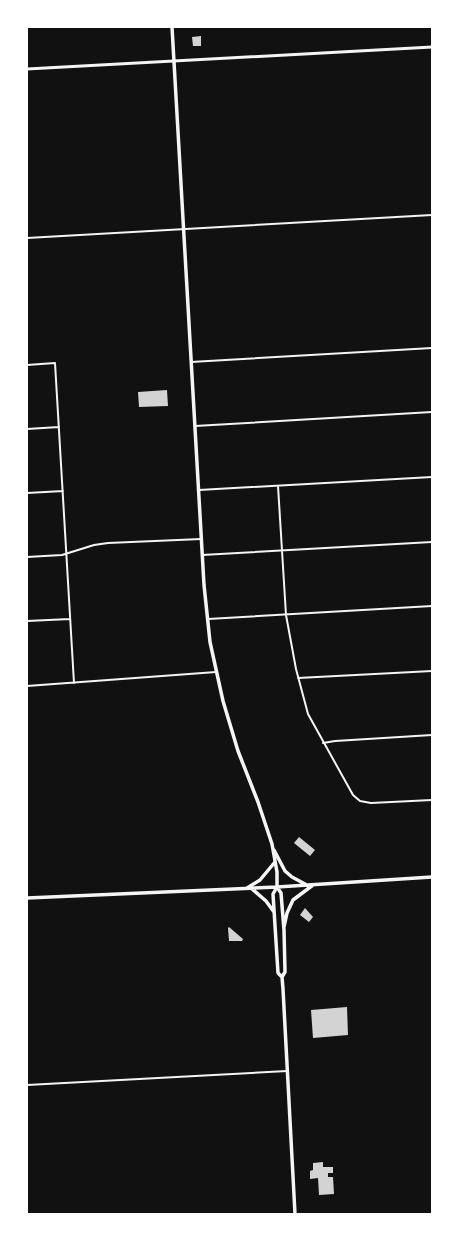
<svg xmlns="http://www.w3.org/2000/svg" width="459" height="1241" viewBox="0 0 459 1241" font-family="Cabin,sans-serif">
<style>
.building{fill:#d3d3d3}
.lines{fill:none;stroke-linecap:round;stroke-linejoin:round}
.minor{stroke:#f5f5f5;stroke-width:2}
.tertiary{stroke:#f5f5f5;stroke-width:3}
.primary{stroke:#f5f5f5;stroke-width:3.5}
</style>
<rect width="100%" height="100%" fill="#111"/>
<path class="building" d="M201,36V46H193L192,37Z
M167,390L168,406L139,407L138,392Z
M299,837L315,850L310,856L294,843Z
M305,908L313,917L309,922L300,915Z
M229,927L243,939L242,941H229L228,928Z
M347,1007L348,1035L313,1038L311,1010Z
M323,1162V1167H333V1173H328V1177H333L334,1194L319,1195L318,1178L310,1179V1171L313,1170V1163Z"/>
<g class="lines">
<path class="minor" d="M27,238L432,215
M191,362L432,348
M27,365L55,363L74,683
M195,426L432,412
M27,429L59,427
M278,486L286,615L296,669L308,714L353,795L360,801L371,803L432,800
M199,490L432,477
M27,493L63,491
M202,555L432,542
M27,557L62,555L94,545L108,543L201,539
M208,619L432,606
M27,621L70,619
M298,678L432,671
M27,686L216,672
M323,743L335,741L432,735
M27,1085L287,1071"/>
<path class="tertiary" d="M27,69L432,47"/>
<path class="primary" d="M172,27L204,585L210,642L223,701L238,751L258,802L272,844L277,872V887L281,893L284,930L285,972L282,977
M274,850L285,871L292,877L305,884
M277,887L273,894L278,973L282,977L283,989L295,1214
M247,888L260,880L275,862
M251,888L266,901L274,912
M27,898L277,887L432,877
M284,927L287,913L293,900L313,885"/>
</g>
<rect width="459" height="1241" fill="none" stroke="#ffffff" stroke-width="56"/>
</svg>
